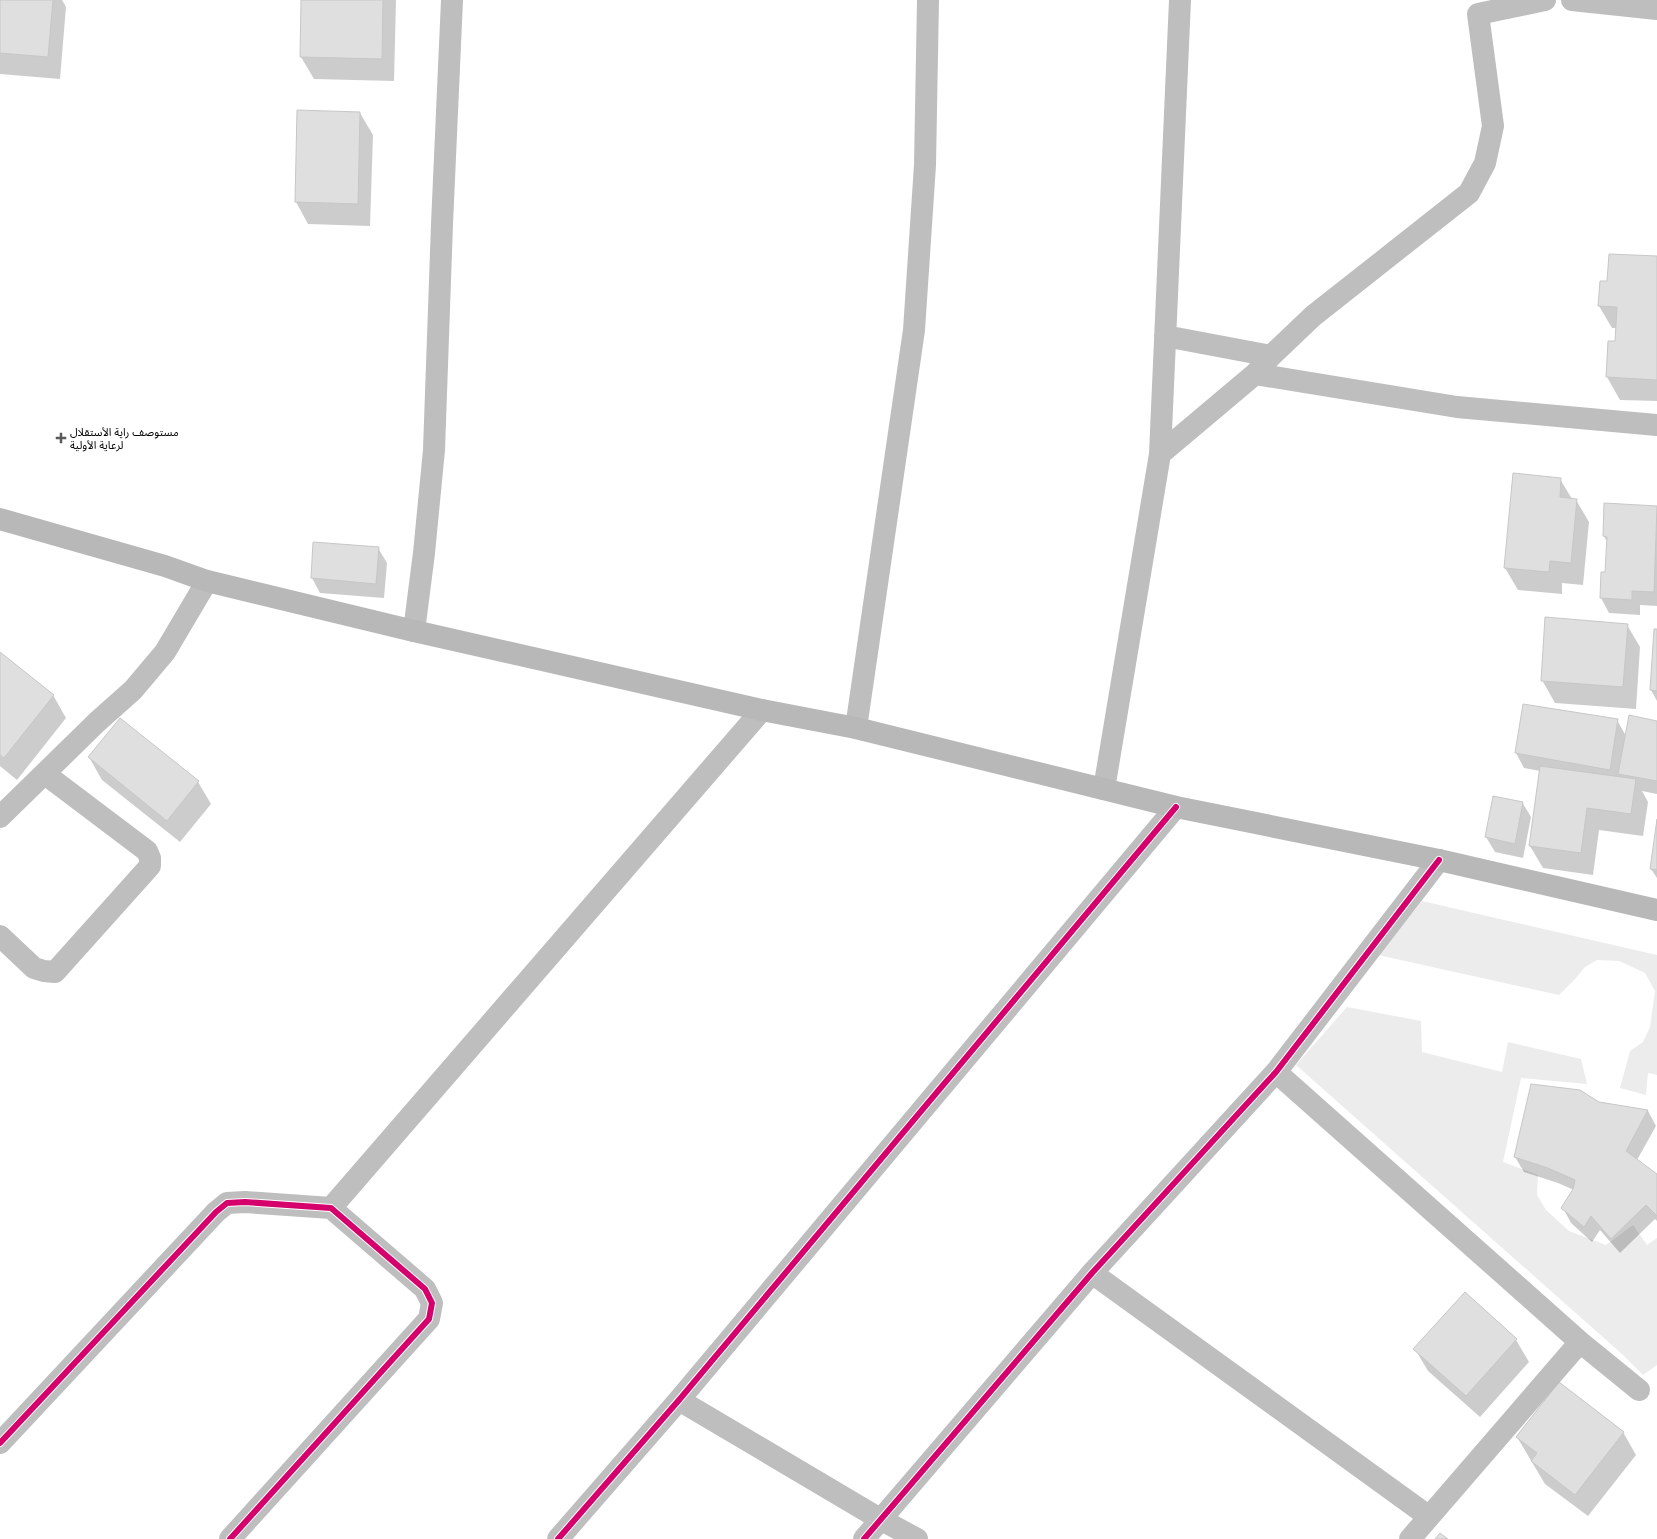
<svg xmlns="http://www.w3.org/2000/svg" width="1657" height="1539" viewBox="0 0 1657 1539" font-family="'DM Sans','Noto Sans Arabic',sans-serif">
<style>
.green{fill:#ececec}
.shadow{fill:#0003}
.building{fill:#dfdfdf;stroke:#c7c7c7}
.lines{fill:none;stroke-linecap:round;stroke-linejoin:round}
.minor{stroke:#bebebe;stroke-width:22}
.secondary{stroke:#b8b8b8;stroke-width:22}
.cycleway-casing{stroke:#fff;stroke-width:8}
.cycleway{stroke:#d6006c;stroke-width:6}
.poi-dot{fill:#595959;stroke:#fff;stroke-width:1.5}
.labels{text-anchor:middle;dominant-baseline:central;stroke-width:3;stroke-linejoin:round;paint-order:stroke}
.poi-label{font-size:11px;fill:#000;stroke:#fff;text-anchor:start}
</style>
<rect width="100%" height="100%" fill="#fff"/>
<path class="green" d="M1422,901L1657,955V1075L1648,1073L1646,1095L1620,1088L1630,1051L1643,1042L1650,1027L1655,991L1645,973L1619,961L1597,960L1585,967L1576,978L1559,995L1378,955Z
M1347,1007L1421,1021L1422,1052L1502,1072L1508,1042L1581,1059L1587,1084L1521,1078L1503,1162L1538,1175L1537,1195L1546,1210L1569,1231L1606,1245L1633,1225L1647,1245L1657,1238V1365L1643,1375L1622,1354L1296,1065Z"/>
<path class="shadow" d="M0,0H62L66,7L60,79L0,74Z
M302,0H396L394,81L314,79L301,57Z
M298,111L360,113L373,135L370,226L308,224L296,202Z
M1657,257V401L1620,400L1607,377L1609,342H1616L1617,328H1612L1599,306L1608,282Z
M1560,479L1572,499L1576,500L1589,522L1583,585L1562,583V594L1518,590L1505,568Z
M1605,504L1657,507V606L1640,605V615L1609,613L1601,598L1602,573H1606L1608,544L1604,536Z
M314,543L378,548L387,563L384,598L320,593L312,578Z
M1627,625L1640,647L1636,709L1555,703L1542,680Z
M1657,630V701L1651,690Z
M0,653L53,695L66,718L17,780L0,766Z
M1524,705L1617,720L1626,736L1657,722V794L1642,791L1648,802L1643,836L1599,830L1593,875L1543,868L1530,846L1540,771L1524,768L1516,753Z
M89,757L198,782L211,804L180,842L102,780Z
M1522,802L1531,817L1523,858L1495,852L1486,837Z
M1657,826V878L1651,869Z
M1598,1103L1648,1111L1656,1126L1637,1160L1657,1175V1221L1655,1219L1620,1253L1600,1230L1592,1242L1571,1223L1563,1208L1574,1190L1558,1183L1524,1172L1515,1157Z
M1465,1294L1516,1340L1529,1362L1480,1417L1428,1371L1415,1349Z
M1623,1432L1636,1455L1588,1516L1545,1484L1517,1437Z"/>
<path class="building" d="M0,0H53L48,57L0,53Z
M301,0H383L382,59L300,57Z
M297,110L360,112L358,204L295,202Z
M1609,254L1657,256V380L1606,377L1608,341H1615L1617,307L1598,306L1600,281H1607Z
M1513,473L1561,478L1560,497L1577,499L1571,563L1550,561L1549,572L1504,568Z
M1604,503L1657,506L1654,592L1632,591V600L1600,598L1601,572H1605L1607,537L1603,536Z
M313,542L379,547L376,584L311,578Z
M1545,617L1628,624L1623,687L1541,681Z
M1654,629H1657V691L1650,690Z
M0,652L54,695L4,758L0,755Z
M1523,704L1618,719L1610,770L1515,753Z
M1629,715L1657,721V781L1618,774Z
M120,718L199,781L167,821L88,757Z
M1540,766L1636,779L1631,814L1587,808L1581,853L1529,846Z
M1493,796L1523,802L1515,844L1485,837Z
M1657,819V870L1650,869Z
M1531,1084L1580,1090L1599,1102L1648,1110L1626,1151L1657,1174V1216L1646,1205L1611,1239L1591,1216L1584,1227L1561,1208L1573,1189L1575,1180L1548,1168L1514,1157Z
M1465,1292L1517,1339L1466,1396L1413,1349Z
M1559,1382L1624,1432L1575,1495L1531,1461L1537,1453L1516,1437Z
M1440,1533L1448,1539H1435Z"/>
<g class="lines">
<path class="minor" d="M1572,0L1657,9
M1165,336L1271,356
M1255,374L1271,356L1313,316L1469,193L1485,163L1493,126L1478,14L1545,0
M1160,454L1255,374L1457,407L1657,425
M414,631L424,553L434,450L442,224L452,0
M856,728L914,330L925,165L928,0
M1104,789L1160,454L1180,0
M0,817L97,722L133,690L165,652L207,581
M0,936L34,968L44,971L55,972L150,866V858L147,851L45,774
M1276,1072L1580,1342L1639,1390
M331,1208L762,710
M1092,1273L1428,1516
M679,1400L880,1519L917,1539
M0,1443L216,1212L227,1203L245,1202L331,1208L425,1289L432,1303L429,1319L230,1539
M558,1539L679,1400L1176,807
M864,1539L1092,1273L1276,1072L1439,860
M1410,1539L1580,1342"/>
<path class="secondary" d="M0,519L165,566L207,581L414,631L762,710L856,728L1176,807L1439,860L1657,910"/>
<defs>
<path id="cycleway" d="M0,1443L216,1212L227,1203L245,1202L331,1208L425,1289L432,1303L429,1319L230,1539
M558,1539L679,1400L1176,807
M864,1539L1092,1273L1276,1072L1439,860"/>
</defs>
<use href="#cycleway" class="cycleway-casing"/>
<use href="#cycleway" class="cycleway"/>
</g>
<path class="poi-dot" d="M59 432h4v4h4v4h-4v4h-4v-4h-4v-4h4z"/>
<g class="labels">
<g class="poi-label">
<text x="70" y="432">مستوصف راية الأستقلال<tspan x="70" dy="13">لرعاية الأولية</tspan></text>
</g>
</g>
</svg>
